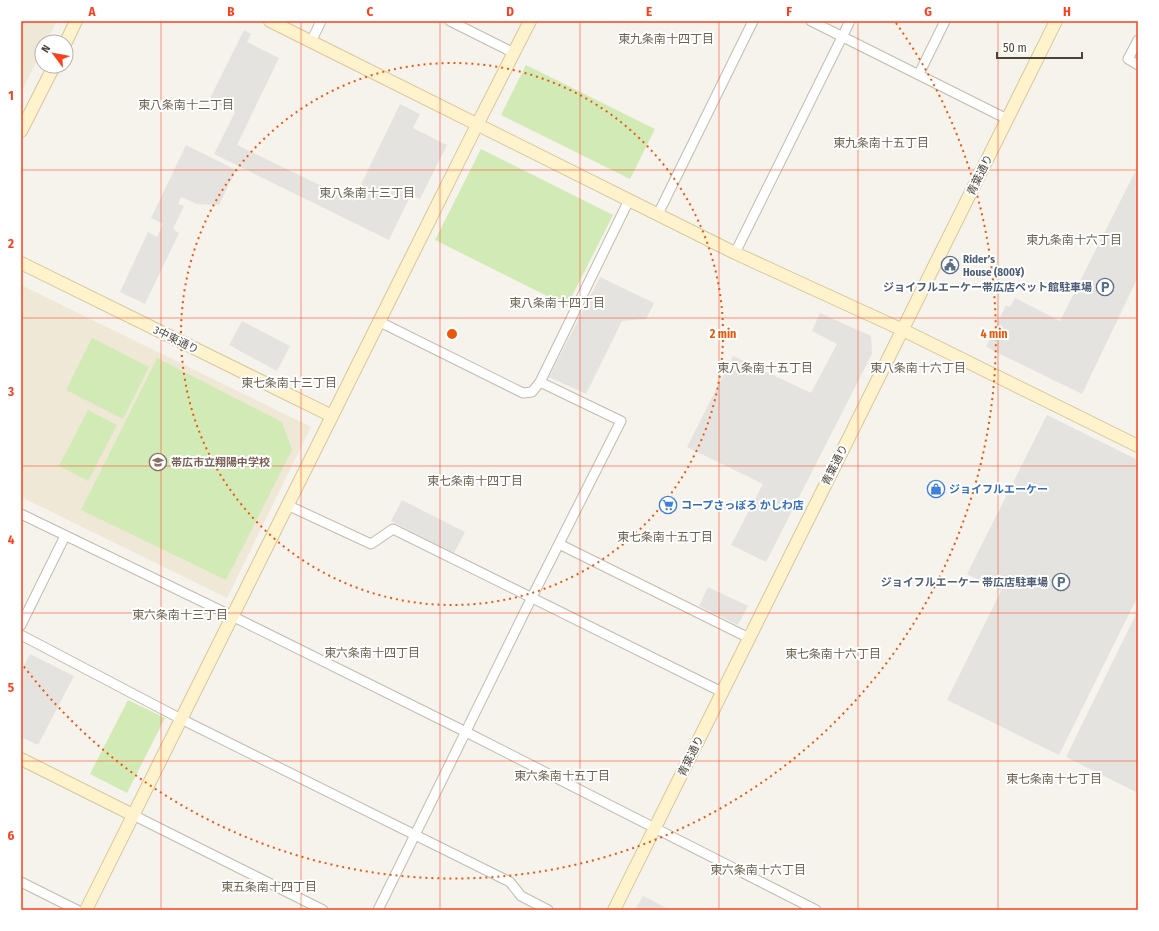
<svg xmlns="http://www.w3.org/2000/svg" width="1159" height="931" viewBox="0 0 1159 931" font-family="'Fira Sans Condensed','Noto Sans JP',sans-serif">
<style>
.education{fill:#efe8d6}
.green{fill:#d2eab5}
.parking{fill:#e5e3e0}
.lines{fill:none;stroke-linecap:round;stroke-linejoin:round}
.street-casing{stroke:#c2bbae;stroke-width:11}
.secondary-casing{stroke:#d6c79b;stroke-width:14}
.street{stroke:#fff;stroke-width:9}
.secondary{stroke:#fff3cd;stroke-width:12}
.grid{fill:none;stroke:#fc3f1d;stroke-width:1;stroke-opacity:0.55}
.ring{fill:none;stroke:#e8590c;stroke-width:2;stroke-dasharray:2 4}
.labels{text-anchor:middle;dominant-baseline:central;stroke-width:4;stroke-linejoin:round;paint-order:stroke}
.street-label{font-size:11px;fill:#4b4439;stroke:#fff}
.service-label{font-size:11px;font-weight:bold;fill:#4e5e75;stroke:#fff;text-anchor:end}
.education-label{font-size:11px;font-weight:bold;fill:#785e54;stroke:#fff;text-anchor:start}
.shop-label{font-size:11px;font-weight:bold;fill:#366cbe;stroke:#fff;text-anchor:start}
.neighbourhood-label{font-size:12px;fill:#6e6250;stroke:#fff}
.centre{fill:#e8590c;stroke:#fff;stroke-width:2}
.ring-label{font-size:12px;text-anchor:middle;font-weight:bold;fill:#e8590c;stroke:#fff;stroke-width:4;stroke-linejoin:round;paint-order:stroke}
.neatline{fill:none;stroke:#fc3f1d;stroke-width:1.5}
.grid-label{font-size:13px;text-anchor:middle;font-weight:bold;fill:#fc3f1d}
</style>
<rect width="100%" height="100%" fill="#f6f3ec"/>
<path class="education" d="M21,21H57L46,42H42V51L21,92Z
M21,285L311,427L227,598L21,497Z"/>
<path class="green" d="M526,65L655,129L630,179L501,115Z
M481,149L613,215L567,306L435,240Z
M92,338L149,367L123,419L66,390Z
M157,358L282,422L292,450L226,580L81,510Z
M88,410L117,425L88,481L59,466Z
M128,700L165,718L127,793L90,774Z"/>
<path class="parking" d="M244,30L251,34L247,42L279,58L237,145L353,201L400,104L420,114L413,128L447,145L420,199L411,195L389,240L214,154L235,112L209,100Z
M186,145L236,170L219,205L197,204L181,197L178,204L184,206L173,229L179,233L145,304L120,292L148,232L157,237L163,224L151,218Z
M1135,172L1138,173V277L1082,394L986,347L1006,305L1010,307L1015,298L1060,321Z
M600,277L654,303L646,319L622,321L586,394L549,377Z
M820,313L871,336L872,354L766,562L731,545L763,484L687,447L733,356L811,393L837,344L812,331Z
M242,321L290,346L277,371L229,345Z
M1047,415L1138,460V596L1059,755L947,700L1001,591L967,574Z
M402,500L465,532L454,553L391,521Z
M708,587L748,606L738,625L699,606Z
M1138,610V793L1066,757Z
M30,654L74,676L38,745L21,737V671Z
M643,896L670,910H635Z"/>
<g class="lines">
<defs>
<path id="street" d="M450,21L514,53
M811,21L1007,119
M1138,40L1128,59L1138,65
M311,42L321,21
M919,74L945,21
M658,214L753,21
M735,253L850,21
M540,382L629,200
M287,505L371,544L393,529L722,692
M21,514L232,616L466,732L816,910
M559,544L749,638
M21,625L65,536
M21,635L181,719L510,882L521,896L548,910
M133,815L323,910
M21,882L77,910
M378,910L532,597L621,421L540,382L532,392L523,393L380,322"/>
<path id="secondary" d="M270,21L735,253L903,330L1138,446
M66,42L76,21
M21,131L54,66
M21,263L332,416
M21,759L133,815
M86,910L477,125L530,21
M614,910L1056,21"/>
</defs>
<use href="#street" class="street-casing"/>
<use href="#secondary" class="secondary-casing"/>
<use href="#street" class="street"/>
<use href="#secondary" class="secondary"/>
</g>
<path class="grid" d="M161,21V910M301,21V910M440,21V910M580,21V910M719,21V910M858,21V910M998,21V910M21,170H1138M21,318H1138M21,466H1138M21,613H1138M21,761H1138"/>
<g class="ring">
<circle cx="452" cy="334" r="271"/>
<path d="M896 23A542 542 0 0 1 22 664"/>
</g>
<defs>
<symbol id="civic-ring" viewBox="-11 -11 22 22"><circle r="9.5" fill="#fff" stroke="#5c6f8a" stroke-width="1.5"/><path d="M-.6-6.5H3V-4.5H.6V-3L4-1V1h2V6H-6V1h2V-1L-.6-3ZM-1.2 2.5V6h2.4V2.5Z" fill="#5c6f8a"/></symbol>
<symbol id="parking-ring" viewBox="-11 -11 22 22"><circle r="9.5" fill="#fff" stroke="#5c6f8a" stroke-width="1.5"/><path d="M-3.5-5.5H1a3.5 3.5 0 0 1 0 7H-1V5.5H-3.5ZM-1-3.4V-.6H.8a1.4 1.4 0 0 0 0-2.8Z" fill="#5c6f8a"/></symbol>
<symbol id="school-ring" viewBox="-11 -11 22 22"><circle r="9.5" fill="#fff" stroke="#8d6e63" stroke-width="1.5"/><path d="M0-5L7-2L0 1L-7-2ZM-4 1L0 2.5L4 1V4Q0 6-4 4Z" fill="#8d6e63"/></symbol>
<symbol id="shop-ring" viewBox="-11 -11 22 22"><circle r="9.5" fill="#fff" stroke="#3f7fe0" stroke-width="1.5"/><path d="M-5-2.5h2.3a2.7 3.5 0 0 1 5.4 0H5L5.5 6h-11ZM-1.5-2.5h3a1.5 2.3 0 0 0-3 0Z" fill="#3f7fe0"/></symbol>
<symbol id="supermarket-ring" viewBox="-11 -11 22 22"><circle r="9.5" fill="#fff" stroke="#3f7fe0" stroke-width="1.5"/><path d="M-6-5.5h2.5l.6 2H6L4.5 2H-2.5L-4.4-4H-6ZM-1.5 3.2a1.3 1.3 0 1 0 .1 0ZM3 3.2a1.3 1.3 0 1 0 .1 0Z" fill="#3f7fe0"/></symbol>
</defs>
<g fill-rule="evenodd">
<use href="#civic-ring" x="940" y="255" width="20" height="20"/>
<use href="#parking-ring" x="1095" y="277" width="20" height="20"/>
<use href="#school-ring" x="148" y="452" width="20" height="20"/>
<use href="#shop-ring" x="926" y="479" width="20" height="20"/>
<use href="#supermarket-ring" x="658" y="495" width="20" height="20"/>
<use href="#parking-ring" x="1051" y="572" width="20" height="20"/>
</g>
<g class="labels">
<g class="street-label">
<text transform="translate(980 175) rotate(-64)">青葉通り</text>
<text transform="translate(176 340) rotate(26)">3中東通り</text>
<text transform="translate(835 465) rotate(-63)">青葉通り</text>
<text transform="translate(691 756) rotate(-64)">青葉通り</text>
</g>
<g class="service-label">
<text x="963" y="259" text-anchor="start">Rider’s<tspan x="963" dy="13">House (800¥)</tspan></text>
<text x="1092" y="287">ジョイフルエーケー帯広店ペット館駐車場</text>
<text x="1048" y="582">ジョイフルエーケー 帯広店駐車場</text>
</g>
<g class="education-label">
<text x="171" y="462">帯広市立翔陽中学校</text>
</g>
<g class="shop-label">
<text x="949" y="489">ジョイフルエーケー</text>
<text x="681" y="505">コープさっぽろ かしわ店</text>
</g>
<g class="neighbourhood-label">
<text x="666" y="39">東九条南十四丁目</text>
<text x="186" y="105">東八条南十二丁目</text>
<text x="881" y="143">東九条南十五丁目</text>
<text x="367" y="193">東八条南十三丁目</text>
<text x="1074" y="240">東九条南十六丁目</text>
<text x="557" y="303">東八条南十四丁目</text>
<text x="765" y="368">東八条南十五丁目</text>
<text x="918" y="368">東八条南十六丁目</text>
<text x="289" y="383">東七条南十三丁目</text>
<text x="475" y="481">東七条南十四丁目</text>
<text x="665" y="537">東七条南十五丁目</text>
<text x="180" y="615">東六条南十三丁目</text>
<text x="372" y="653">東六条南十四丁目</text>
<text x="833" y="654">東七条南十六丁目</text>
<text x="562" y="776">東六条南十五丁目</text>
<text x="1054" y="779">東七条南十七丁目</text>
<text x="758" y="870">東六条南十六丁目</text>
<text x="269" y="887">東五条南十四丁目</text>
</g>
</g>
<circle cx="452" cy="334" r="6" class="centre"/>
<g class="ring-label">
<text x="723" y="338">2 min</text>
<text x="994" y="338">4 min</text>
</g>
<rect width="1159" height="931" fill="none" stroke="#ffffff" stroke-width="44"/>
<g transform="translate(54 54) rotate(302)"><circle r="19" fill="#ffffff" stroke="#b7b4b0"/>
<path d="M0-3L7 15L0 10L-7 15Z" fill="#fc3f1d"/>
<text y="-6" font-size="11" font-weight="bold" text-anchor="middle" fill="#4b4439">N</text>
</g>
<path d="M997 52v6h85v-6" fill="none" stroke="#4b4439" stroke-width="2"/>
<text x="1003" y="52" font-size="12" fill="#4b4439" stroke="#ffffff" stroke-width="3" paint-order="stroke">50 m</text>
<rect x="22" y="22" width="1115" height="887" class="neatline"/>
<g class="grid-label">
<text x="92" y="16">A</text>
<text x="231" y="16">B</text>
<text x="370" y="16">C</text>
<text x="510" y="16">D</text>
<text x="649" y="16">E</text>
<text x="789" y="16">F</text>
<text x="928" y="16">G</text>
<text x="1067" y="16">H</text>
<text x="11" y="100">1</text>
<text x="11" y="248">2</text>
<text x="11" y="396">3</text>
<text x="11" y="544">4</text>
<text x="11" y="692">5</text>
<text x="11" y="840">6</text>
</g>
</svg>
